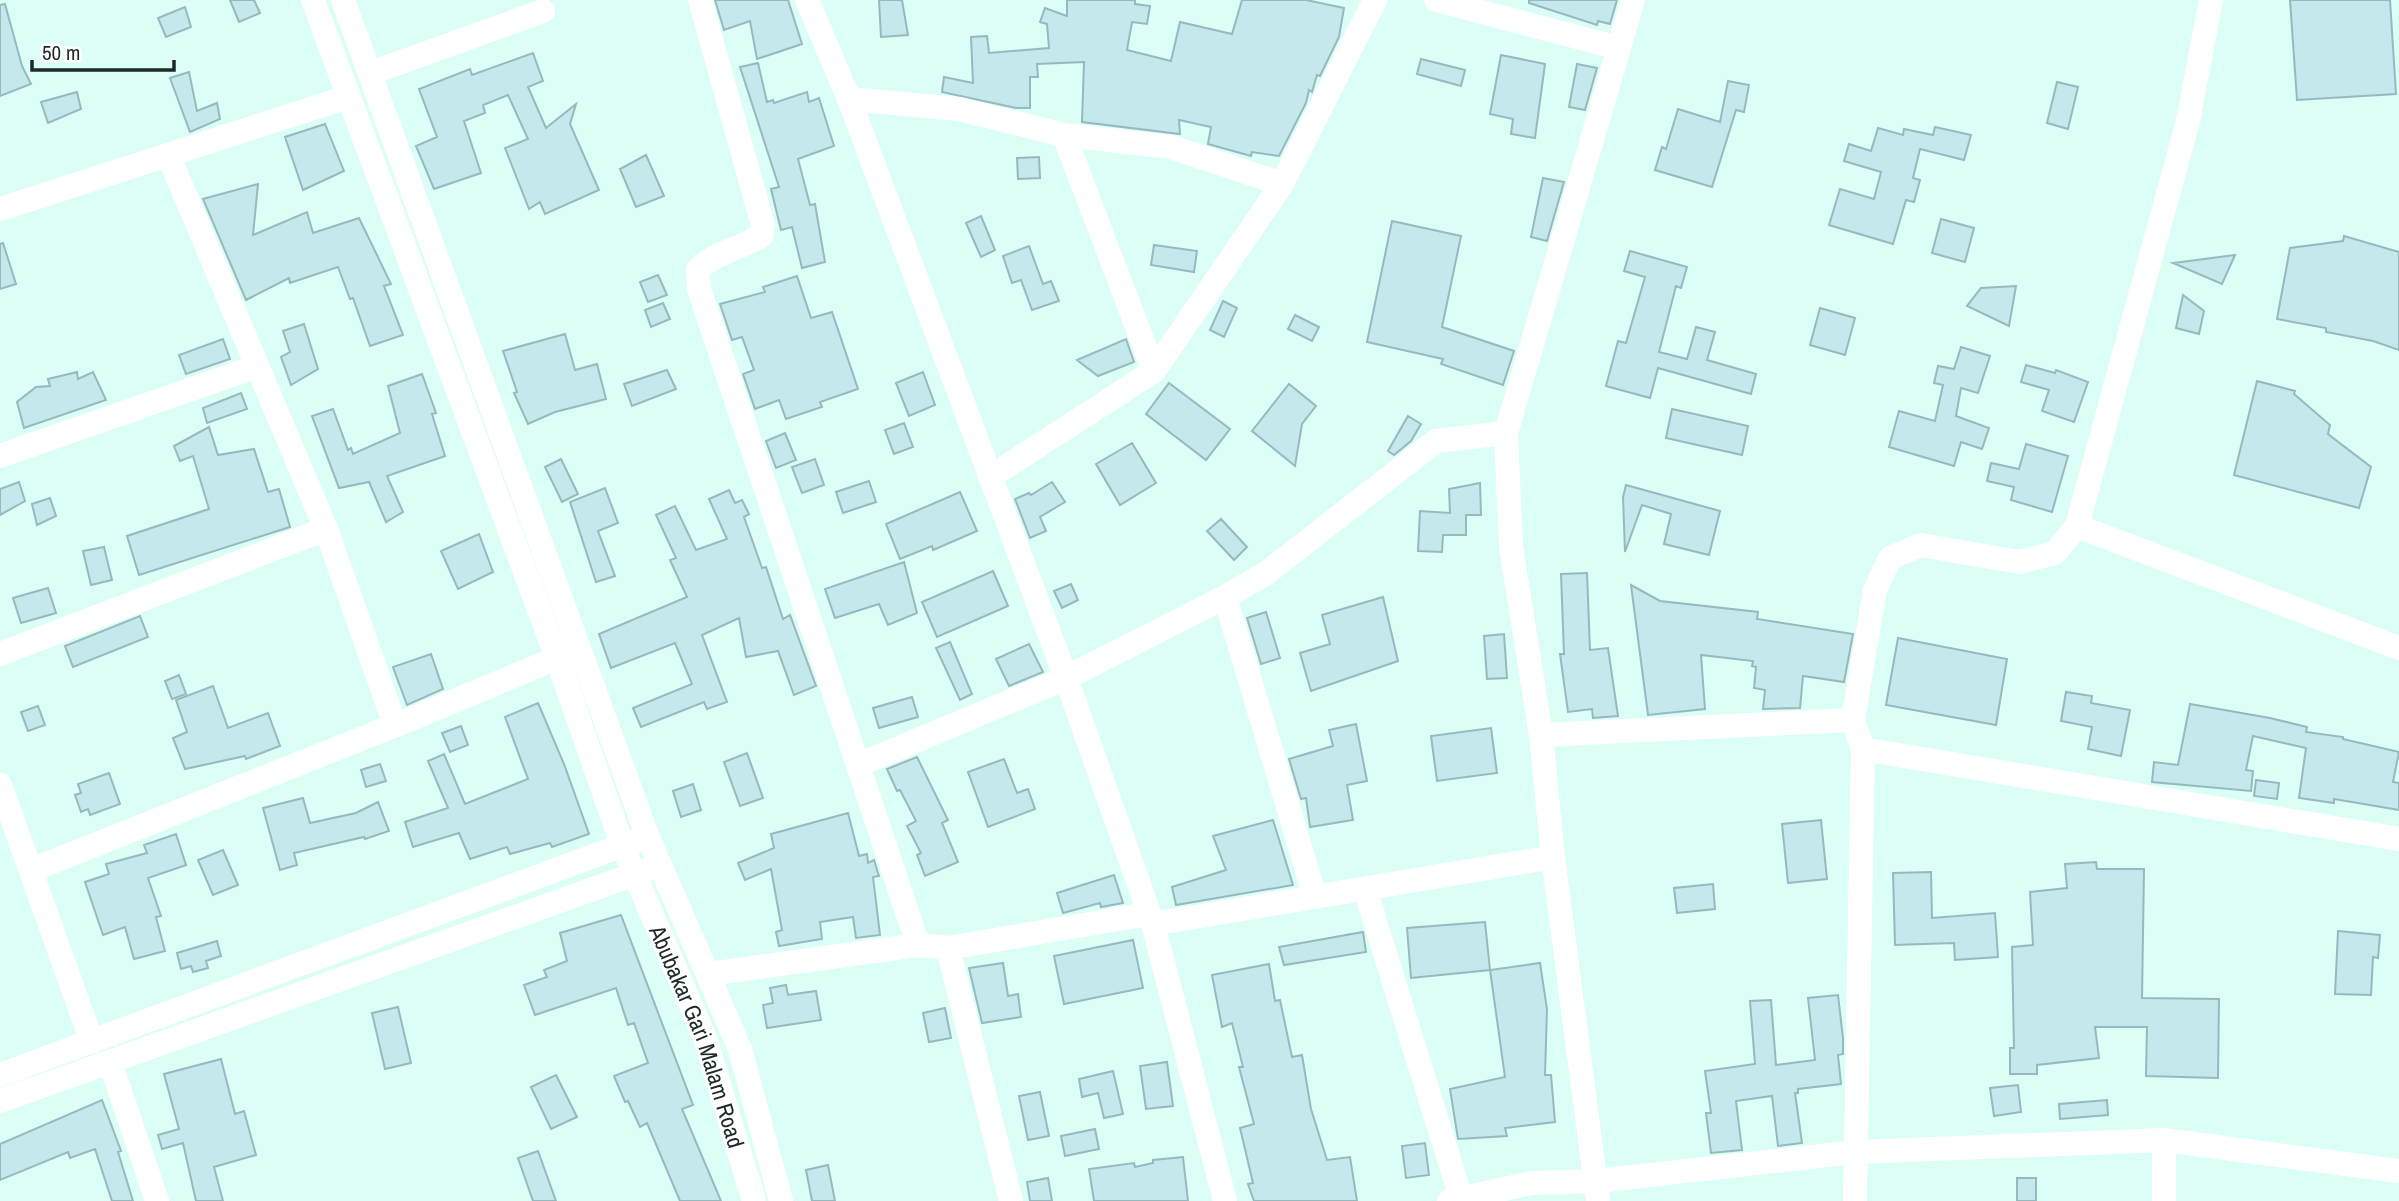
<svg xmlns="http://www.w3.org/2000/svg" width="2399" height="1201" viewBox="0 0 2399 1201" font-family="'Archivo Narrow',sans-serif">
<style>
.building{fill:#c4e8ec;stroke:#96b9bd;stroke-width:2}
.lines{fill:none;stroke-linecap:round;stroke-linejoin:round}
.minor{stroke:#fff;stroke-width:24}
.labels{text-anchor:middle;dominant-baseline:central;stroke-width:6;stroke-linejoin:round;paint-order:stroke}
.street-label{font-size:23px;fill:#1d2a27;stroke:#fff}
</style>
<rect width="100%" height="100%" fill="#dbfef6"/>
<path class="building" d="M230,0H254L260,13L239,22Z
M715,0H788L802,44L757,59L750,21L724,30Z
M879,0H902L908,35L881,37Z
M1067,0H1135V4L1150,6L1147,24L1132,22L1127,50L1171,61L1180,22L1232,34L1242,0H1306L1344,8L1339,37L1320,76L1317,75L1312,92L1309,90L1306,103L1279,156L1252,152L1251,156L1208,144L1211,127L1179,120L1180,134L1082,122L1084,62L1037,64L1038,77H1030V108H1016L942,92L944,77L973,83L971,37L987,36L989,53L1049,48L1047,24L1040,22L1045,8L1067,16Z
M1529,0H1617L1610,24L1598,21L1597,25L1529,3Z
M2290,0H2390L2396,94L2297,100Z
M5,4L22,66L31,84L0,96V5Z
M185,7L191,27L166,37L158,18Z
M533,53L543,81L528,87L546,128L576,104L570,124L599,190L545,214L540,202L529,209L505,148L528,139L508,95L483,105L485,113L464,121L481,173L434,189L416,146L437,137L419,89L470,69L472,75Z
M1501,55L1545,64L1535,138L1511,134L1513,119L1490,114Z
M1421,59L1465,70L1461,86L1417,74Z
M758,63L767,102L773,100L774,103L807,92L809,102L819,98L834,146L798,159L810,205L815,204L825,262L802,268L792,227L781,230L771,189L779,187L740,67Z
M1577,64L1597,68L1585,110L1569,107Z
M189,72L197,111L217,103L220,119L190,132L170,78Z
M1728,81L1749,85L1744,112L1736,110L1712,187L1655,170L1662,147L1666,149L1678,109L1720,122Z
M2057,82L2078,87L2068,129L2047,123Z
M77,92L81,109L48,123L41,102Z
M325,124L344,171L303,190L285,137Z
M1935,127L1971,135L1964,160L1920,149L1913,178L1920,180L1914,202L1906,200L1893,244L1829,225L1840,189L1874,199L1881,172L1844,161L1849,144L1871,151L1878,128L1903,135L1904,129L1933,135Z
M646,155L664,196L636,207L620,169Z
M1039,157L1040,178L1018,179L1017,158Z
M1543,178L1564,182L1547,241L1531,237Z
M258,184L253,235L307,212L313,233L359,218L391,284L384,286L403,335L370,346L353,298L350,299L338,267L290,283L289,278L246,300L203,199Z
M981,216L995,250L981,257L966,223Z
M1941,219L1974,228L1965,262L1932,253Z
M1392,221L1461,236L1442,327L1514,351L1503,385L1441,364L1443,359L1367,342Z
M2344,236L2399,252V350L2373,341L2326,332V328L2277,319L2290,248L2343,241Z
M3,243L16,284L0,289V244Z
M1154,245L1197,251L1194,272L1151,265Z
M1029,246L1043,284L1051,281L1059,301L1032,310L1021,280L1012,283L1003,256Z
M1630,251L1687,267L1681,288L1676,286L1659,352L1687,359L1696,327L1715,332L1707,360L1756,374L1751,394L1658,368L1650,398L1606,386L1618,341L1626,343L1645,277L1624,271Z
M2235,255L2222,284L2173,263Z
M658,275L667,295L648,302L640,282Z
M797,276L811,318L832,312L858,389L820,402L822,407L786,419L779,400L755,409L743,374L754,370L742,337L732,340L720,304L765,292L763,287Z
M2016,286L2009,326L1967,306L1981,288Z
M2183,295L2204,311L2199,334L2176,328Z
M1223,301L1237,308L1224,337L1210,330Z
M663,303L670,319L651,327L645,310Z
M1820,308L1855,318L1845,355L1810,345Z
M1295,315L1319,327L1312,341L1288,329Z
M304,324L318,369L291,385L281,357L290,352L283,331Z
M565,334L575,370L597,364L606,399L555,412L528,424L514,393L517,392L503,351Z
M223,339L230,359L186,374L179,355Z
M1126,339L1134,362L1098,376L1077,360Z
M1961,347L1990,356L1978,393L1961,388L1956,416L1989,428L1982,449L1961,442L1954,466L1889,447L1899,411L1935,421L1943,385L1934,383L1938,366L1954,369Z
M2026,365L2055,373L2056,370L2088,382L2074,422L2042,411L2049,390L2021,382Z
M667,370L676,389L632,406L624,384Z
M77,372L78,379L93,372L106,400L24,428L17,402L36,387L50,386L48,379Z
M923,372L935,405L909,416L896,383Z
M422,374L436,413L432,414L445,456L387,476L403,512L386,522L369,482L339,488L312,416L333,409L348,450L351,448L353,454L400,433L388,386Z
M2257,381L2295,391L2294,394L2330,425L2328,434L2371,467L2359,508L2234,475Z
M1169,383L1230,429L1206,460L1146,414Z
M1289,384L1316,406L1302,424L1295,466L1252,431Z
M241,393L247,409L207,423L203,408Z
M1672,409L1748,426L1742,455L1666,438Z
M1408,416L1421,424L1411,441L1394,455L1388,451Z
M904,423L913,447L894,454L885,430Z
M209,427L218,455L254,449L268,492L279,489L290,527L139,575L127,536L209,509L193,456L180,461L174,446Z
M785,433L796,460L776,468L766,441Z
M1132,443L1156,483L1120,505L1096,464Z
M2026,444L2068,456L2052,512L2011,500L2014,487L1987,481L1991,463L2019,469Z
M561,459L578,494L562,502L545,467Z
M815,459L824,485L802,493L792,467Z
M869,481L876,502L843,513L836,492Z
M19,482L25,501L0,515V489Z
M1052,482L1065,502L1040,517L1046,531L1030,538L1015,499L1029,493L1031,495Z
M1480,483L1481,515H1466V535H1443L1442,552L1418,551L1420,511L1450,513L1449,489Z
M1626,485L1720,511L1709,555L1664,544L1671,514L1642,505L1625,552L1623,497Z
M605,488L618,523L598,531L615,576L596,582L570,502Z
M729,490L735,503L742,500L749,514L744,517L762,568L766,567L783,619L790,615L816,686L794,695L778,651L746,657L739,618L702,635L727,702L707,709L704,702L641,727L633,708L692,684L675,643L611,668L599,634L687,597L670,560L676,558L656,515L675,506L696,550L727,539L709,499Z
M960,492L977,531L933,550L932,546L900,559L886,524Z
M50,498L56,516L37,525L32,504Z
M1221,519L1247,547L1234,560L1207,531Z
M479,534L493,572L458,589L441,551Z
M104,547L112,580L91,585L83,551Z
M904,562L917,613L888,625L879,604L835,618L825,589Z
M993,571L1008,606L937,637L922,602Z
M1587,573L1590,650L1608,648L1618,716L1593,718L1592,709L1568,712L1560,654H1564L1561,574Z
M1071,584L1078,600L1062,608L1054,591Z
M1631,585L1660,601L1758,612L1757,619L1853,634L1844,682L1803,676L1800,708L1763,709L1765,690L1754,688L1756,667L1752,666L1753,661L1701,655L1705,709L1648,715Z
M48,588L56,613L21,623L13,598Z
M1383,597L1398,661L1311,691L1300,653L1330,644L1322,615Z
M1266,612L1280,658L1261,664L1247,618Z
M140,616L148,637L73,667L65,646Z
M1504,634L1507,678L1487,679L1484,636Z
M1898,638L2007,659L1996,725L1886,705Z
M950,642L972,694L960,700L936,648Z
M1029,644L1043,672L1009,686L996,659Z
M431,654L443,689L407,705L393,667Z
M179,675L186,694L172,699L165,681Z
M213,686L228,728L268,713L280,746L246,759L245,756L185,769L173,738L187,732L176,700Z
M2066,692L2092,696L2091,703L2130,710L2121,756L2088,749L2092,727L2061,721Z
M912,697L918,717L879,728L873,708Z
M538,703L564,764L589,834L552,847L550,843L510,854L507,847L470,859L459,833L413,847L405,822L448,808L428,761L444,754L465,804L528,779L505,717Z
M2190,704L2270,718L2307,727L2306,732L2343,737V739L2399,752L2393,782L2399,783V810L2334,799V803L2299,798L2306,748L2253,736L2246,770L2253,771L2251,791L2152,782L2154,762L2178,765Z
M38,706L45,725L28,731L21,712Z
M1356,724L1367,781L1347,785L1353,820L1310,827L1306,798L1301,799L1289,759L1333,746L1329,730Z
M461,726L468,745L450,752L442,733Z
M1491,728L1497,773L1437,781L1431,736Z
M747,753L763,798L740,806L724,762Z
M917,757L948,820L942,823L958,862L925,876L917,855L921,853L907,826L916,821L900,790L897,791L887,769Z
M1004,759L1017,793L1028,789L1035,809L988,827L968,772Z
M380,764L386,781L366,787L361,770Z
M109,773L120,804L90,815L88,809L81,812L75,795L81,793L78,784Z
M2256,780L2279,783L2277,799L2254,796Z
M693,784L701,810L681,817L673,791Z
M303,798L310,823L356,813L378,802L389,831L365,839L364,837L294,853L297,865L280,870L263,808Z
M848,813L859,856L867,854L868,863L874,860L878,873L879,876L873,877L880,935L856,938L853,917L820,922L822,939L779,946L776,932L782,930L771,869L745,880L738,863L774,848L771,834Z
M1273,820L1293,885L1176,905L1172,887L1226,870L1213,836Z
M1821,820L1827,879L1788,883L1782,824Z
M176,834L186,865L148,878L161,916L156,917L165,951L134,959L125,927L103,935L85,882L109,874L106,864L147,853L144,845Z
M223,850L238,885L213,895L198,860Z
M2096,862L2097,869H2144L2142,998L2219,999L2218,1078L2146,1076L2147,1027H2095L2099,1058L2037,1065V1074H2010V1048H2014L2012,947L2033,945L2030,892L2067,888L2065,864Z
M1931,872L1932,918L1995,913L1998,957L1955,960L1954,943L1895,945L1893,873Z
M1114,875L1123,903L1101,907L1100,903L1063,913L1057,893Z
M1713,884L1715,909L1677,913L1674,888Z
M621,915L693,1105L682,1109L721,1201H680L647,1123L640,1127L628,1101L625,1102L614,1076L648,1063L634,1023L628,1025L616,988L535,1015L524,985L547,977L544,970L567,961L560,933Z
M1485,922L1490,970L1411,978L1407,928Z
M2338,931L2380,935L2378,958L2373,957L2371,995L2335,994Z
M1363,932L1366,952L1284,965L1279,947Z
M1133,940L1143,988L1064,1004L1054,956Z
M217,941L221,956L206,961L208,968L193,972L191,966L181,969L177,953Z
M1003,963L1008,996L1018,994L1021,1017L982,1023L969,968Z
M1540,963L1547,1009L1545,1075H1551L1555,1122L1505,1128L1507,1136L1458,1139L1450,1089L1505,1077L1490,970Z
M1269,964L1275,1001L1280,1000L1292,1057L1302,1055L1311,1109L1327,1160L1350,1157L1357,1201H1254L1248,1184L1253,1183L1240,1128L1254,1124L1239,1067H1243L1232,1023L1222,1027L1212,975Z
M786,985L788,995L816,991L821,1020L767,1028L763,1005L773,1003L770,988Z
M1838,995L1843,1038V1054L1838,1055L1841,1084L1798,1089V1093H1795L1802,1143L1778,1146L1772,1096L1736,1101L1742,1150L1711,1153L1706,1113H1711L1705,1071L1755,1064L1750,1001L1771,1000L1776,1065L1815,1060L1808,998Z
M398,1007L411,1063L385,1069L372,1013Z
M945,1008L951,1038L929,1042L923,1013Z
M221,1059L235,1114L244,1111L256,1155L214,1167L223,1201H196L183,1143L162,1149L158,1135L179,1129L164,1074Z
M1167,1062L1173,1106L1146,1109L1140,1066Z
M1113,1071L1123,1114L1104,1118L1098,1093L1082,1097L1079,1079Z
M556,1075L577,1117L551,1129L531,1087Z
M2018,1085L2021,1112L1994,1116L1990,1088Z
M1040,1092L1049,1136L1028,1140L1019,1096Z
M102,1100L121,1151L118,1152L133,1201H112L95,1149L70,1158L68,1152L0,1180V1144Z
M2107,1100L2108,1115L2060,1119L2059,1104Z
M1095,1129L1099,1149L1065,1156L1061,1136Z
M1425,1143L1429,1175L1406,1178L1402,1146Z
M538,1151L556,1201H533L518,1158Z
M1183,1157L1188,1201H1094L1089,1169L1134,1163L1135,1167L1153,1163V1160Z
M828,1165L835,1201H812L806,1170Z
M1048,1178L1052,1201H1030L1027,1182Z
M2017,1178H2036V1201H2017Z"/>
<g class="lines">
<g class="minor">
<path id="s1" d="M313,0L557,658L623,847L705,1038L754,1201"/>
<path d="M343,0L647,835L740,1049L781,1201"/>
<path d="M700,0L763,225L761,236C740,249 715,252 698,270L699,289L918,945"/>
<path d="M807,0L849,99L1066,678L1153,924L1225,1201"/>
<path d="M1436,0L1619,48"/>
<path d="M371,73L543,11"/>
<path d="M849,99L959,109L1064,135L1171,147L1282,184"/>
<path d="M1064,135L1154,371"/>
<path d="M169,157L326,529L395,725"/>
<path d="M0,209L348,97"/>
<path d="M0,456L255,367"/>
<path d="M990,477L1154,371L1282,184L1375,0"/>
<path d="M2077,526L2399,648"/>
<path d="M1225,597L1315,897"/>
<path d="M0,654L326,529"/>
<path d="M1541,735L1853,720"/>
<path d="M1863,749L2399,839"/>
<path d="M858,765L1066,678L1225,597L1265,574L1436,441L1506,433"/>
<path d="M0,785L92,1042"/>
<path d="M32,870L411,719L557,658"/>
<path d="M1365,889L1461,1198"/>
<path d="M1153,924L1553,857"/>
<path d="M948,948L1011,1201"/>
<path d="M709,974L918,945L948,948L1148,914"/>
<path d="M110,1062L157,1201"/>
<path d="M0,1075L637,840"/>
<path d="M0,1101L649,869"/>
<path d="M2164,1140V1201"/>
<path d="M1449,1201L1532,1183L1596,1181L1856,1152L2164,1140L2399,1171"/>
<path d="M1598,1201L1553,857L1541,735L1511,547L1506,433L1633,0"/>
<path d="M1855,1201L1863,749L1853,720L1875,590L1890,558L1921,545L2019,562L2055,553L2077,526L2188,121L2211,0"/>
</g>
</g>
<g class="labels">
<g class="street-label">
<text stroke="none"><textPath href="#s1" startOffset="1106">Abubakar Gari Malam Road</textPath></text>
</g>
</g>
<path d="M32 60v10h142v-10" fill="none" stroke="#1d2a27" stroke-width="3.5"/>
<text x="42" y="60" font-size="21" fill="#1d2a27" stroke="#ffffff" stroke-width="5" paint-order="stroke">50 m</text>
</svg>
